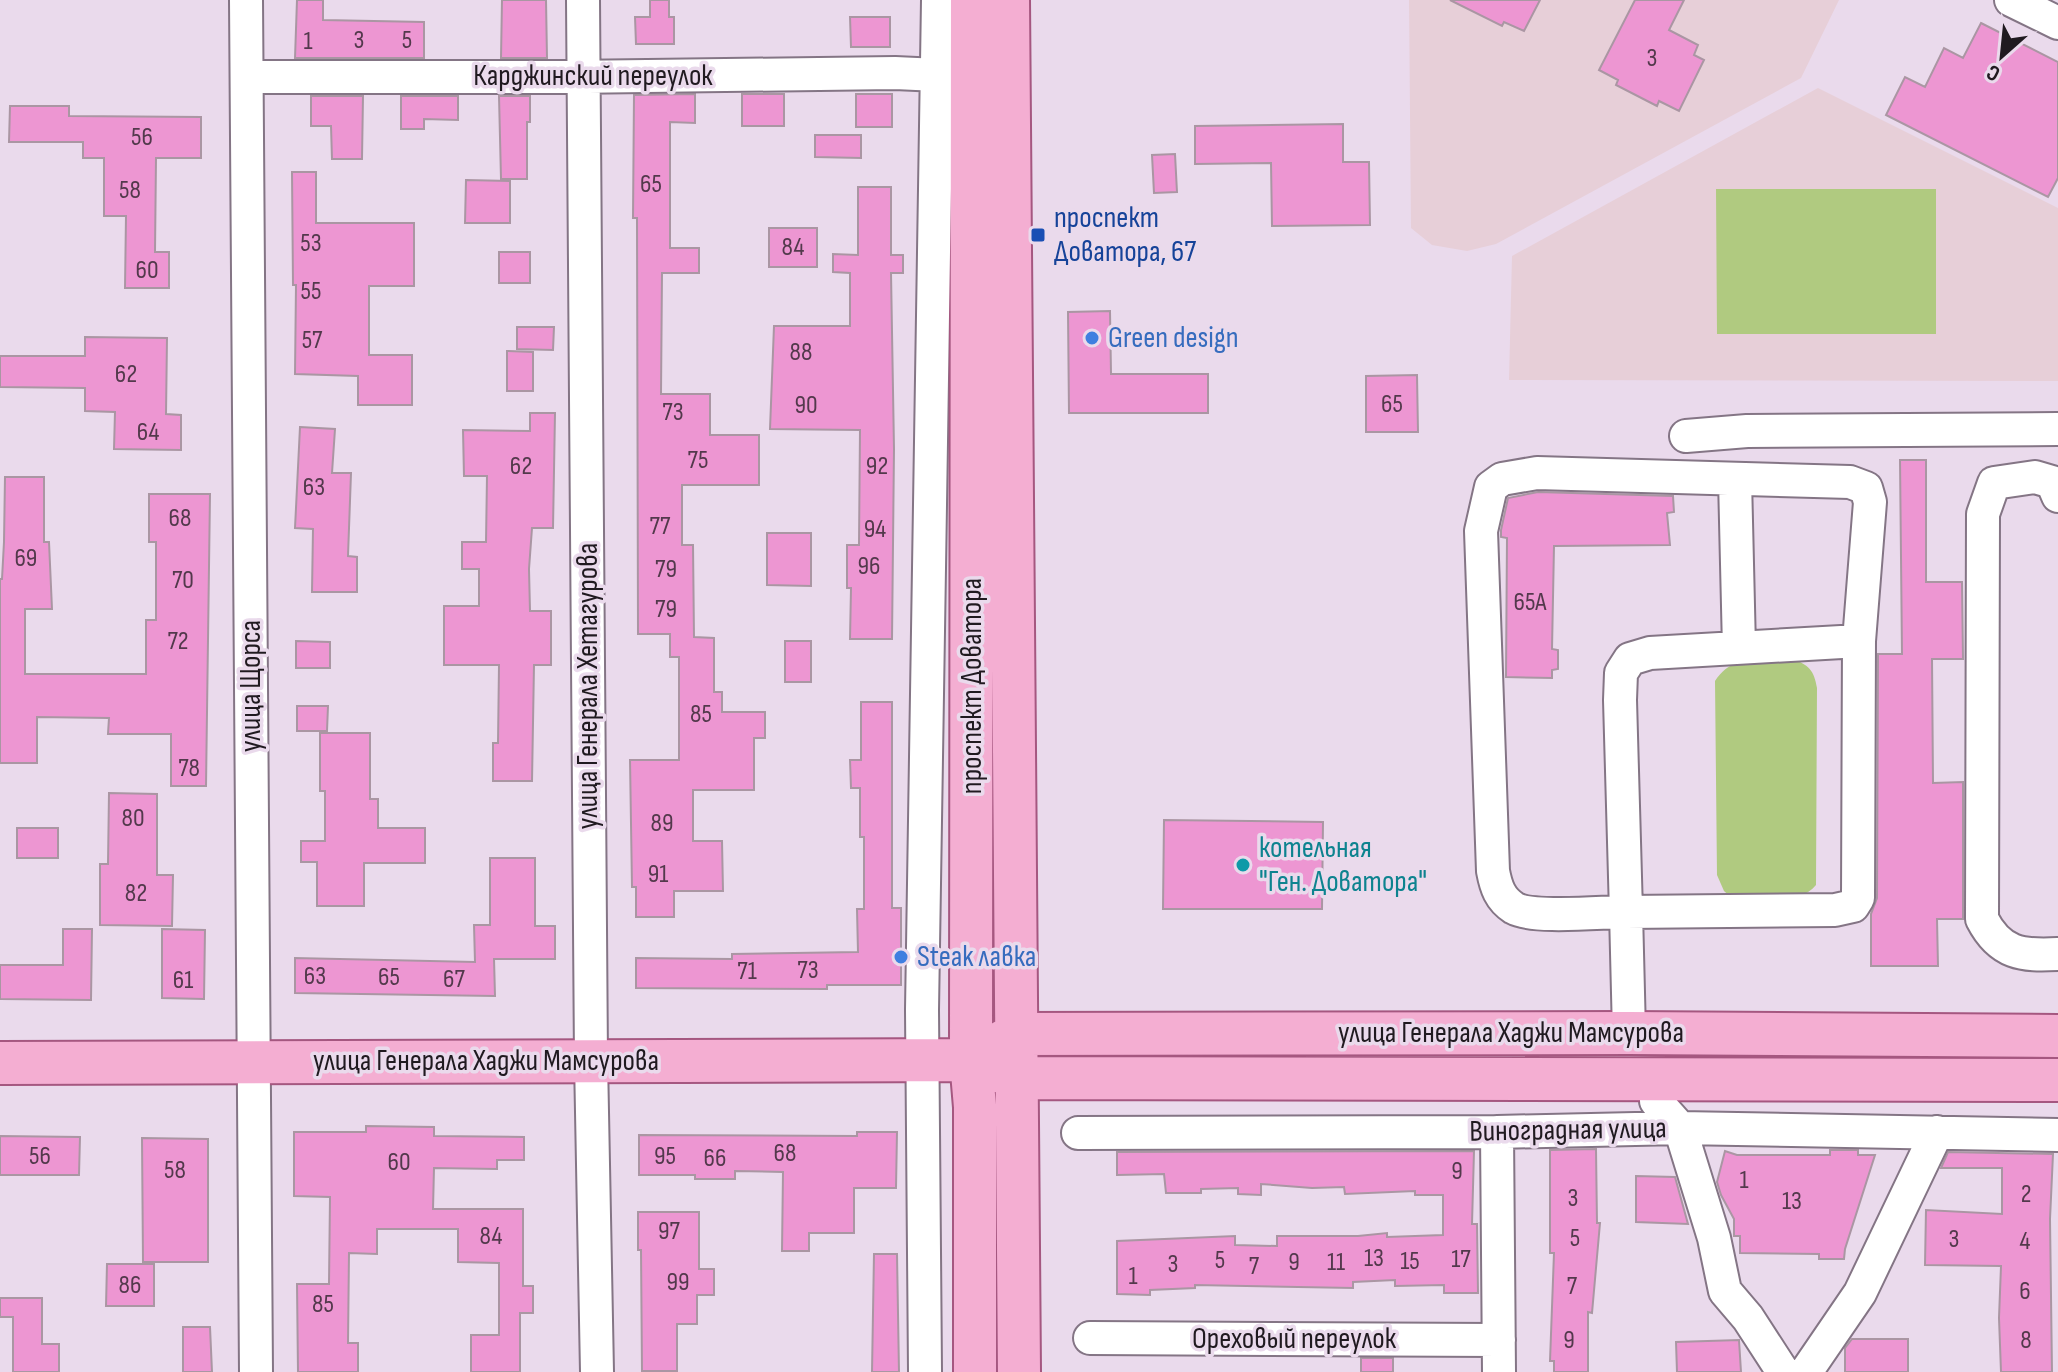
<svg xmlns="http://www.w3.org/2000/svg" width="2058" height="1372" viewBox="0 0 2058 1372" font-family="'Sofia Sans Condensed',sans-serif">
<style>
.education{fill:#e7cfd8}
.green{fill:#b0ca80}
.building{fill:#ed96d2;stroke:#aa96a3;stroke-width:2}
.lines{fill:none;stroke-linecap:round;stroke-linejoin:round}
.minor-casing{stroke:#847585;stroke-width:36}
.major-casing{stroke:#a55780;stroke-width:46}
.minor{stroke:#fff;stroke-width:32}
.major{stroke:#f4aed2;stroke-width:42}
.transit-dot{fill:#1a4fb4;stroke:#eadaec;stroke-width:3}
.shop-dot{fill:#3f7fe0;stroke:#eadaec;stroke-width:3}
.culture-dot{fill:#0f9aa8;stroke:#eadaec;stroke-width:3}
.labels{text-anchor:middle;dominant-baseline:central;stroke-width:7;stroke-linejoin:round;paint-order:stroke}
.number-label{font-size:26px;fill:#53394c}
.street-label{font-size:30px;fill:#201a20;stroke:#eadaec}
.transit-label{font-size:30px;fill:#164399;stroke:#eadaec;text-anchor:start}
.shop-label{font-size:30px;fill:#366cbe;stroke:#eadaec;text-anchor:start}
.culture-label{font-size:30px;fill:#0d838f;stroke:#eadaec;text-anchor:start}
</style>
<rect width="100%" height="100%" fill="#eadaec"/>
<path class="education" d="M1409,0H1839L1801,78L1496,244L1467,251L1432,245L1411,228Z
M1818,88L2058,208V381L1509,380L1512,256Z"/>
<path class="green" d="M1716,189H1936V334H1717Z
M1792,659C1809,665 1814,670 1817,688L1816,885C1798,907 1758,898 1732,898L1724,891L1717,875L1715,681C1734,652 1762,660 1792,659Z"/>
<path class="building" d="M297,0H323V20L424,22V58H295Z
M502,0H546L547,58H501Z
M650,0H669V17H674V44H636L635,17H650Z
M1450,0H1540L1524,31L1504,22L1502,26Z
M1635,0H1684L1669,30L1698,45L1694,55L1704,60L1679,111L1659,101L1657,106L1616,85L1618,80L1599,70Z
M850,17H890V47H851Z
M1981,23L2058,62V178L2048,197L1886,115L1905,77L1925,87L1944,48L1963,58Z
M695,94V123L670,122V248H699V273H662L661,394H710V435H759V485H682V545H693L694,637L714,638V692H722V712H765V738H754V790H693V841H722L723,891H674V917H636V887H632L630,760H679V657H670V634H638L637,218H633L634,95Z
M742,94H784V126H742Z
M856,94H892V127H856Z
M311,96H363L362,159H332L331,126H311Z
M401,96H458V120L424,119V129H401Z
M499,96H530V122H527V179H501Z
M10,106H69V116L201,117V158H156L155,252H169V288H125L126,216H104V158H83V142H9Z
M1343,124V162H1369L1370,225L1272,226L1271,163L1195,164V126Z
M815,135H861V158L815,157Z
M1175,154L1177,192L1154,193L1152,155Z
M292,172H316V223H414V286H369V355H412V405H358V376L295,374L296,285H293Z
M466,180L510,181V223H465Z
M858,187H891V255H903V273H891L894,449L892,639H850L851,588H847V545H859L860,430L770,429L774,326H850V273L833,272V254L858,255Z
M769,228H817V267H769Z
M499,252H530V283H499Z
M1110,311L1111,374H1208V413H1069L1068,312Z
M517,327H554L553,350L517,349Z
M85,337L167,338L166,414L181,415V450L114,449L115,412L85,411V388L0,387V356H85Z
M507,351L533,352V391H507Z
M1417,375L1418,432H1366V376Z
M530,413H555L553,528H532L529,569L530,611H551V665H534L532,781H493V743H498L499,665H444V606H479V569H462V542H486L487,476H464L463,430L530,431Z
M300,427L335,429L332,473H351L348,556L357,557V592H312L313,529L295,528Z
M1900,460H1926V582H1962L1963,659H1932L1933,783L1963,782V919H1937L1938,966H1871V914L1877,898L1878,654H1902Z
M5,477H44V542H49L52,609H25V674H146V620H156V542H149V494H210L206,786H171V734H108L109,718L37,717V763H0V579H2L4,542Z
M1538,492L1673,496L1674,512L1667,513L1670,545L1554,546L1552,649L1558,650V669L1552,670V678L1506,677L1507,538L1501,537V530L1508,498Z
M767,533H811V586L767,585Z
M296,641L330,642V668H296Z
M785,641H811V682H785Z
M861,702H892V908H901V985H827V989L636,988V958L732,959V954L858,952L857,909H864V837H860V788H851L850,760H861Z
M297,706H328L327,731H297Z
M320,733H370V799H378V828H425V863H364V906H317V862H301V841H325V791H320Z
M109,793L157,794V875H173L172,926L100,925V864H108Z
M1164,820L1323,822L1322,909H1163Z
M17,828H58V858H17Z
M490,858H535V926H555V959H494L495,996L295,993V958L475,962L474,925H490Z
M63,929H92L91,1000L0,999V965H63Z
M162,929L205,930L204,999L162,998Z
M366,1126L434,1127V1136L524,1137V1160H497V1169L434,1168L433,1209H523V1286H533V1313H520V1372H471V1335H499V1263L458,1262V1229H377V1254L349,1253L348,1343H358V1372H298L297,1284H329L330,1197L294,1196V1132H366Z
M857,1132H897L896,1188H854V1233H809V1251H782L783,1172L735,1171V1179H695V1175H639V1135L857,1136Z
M0,1136L80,1137L79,1175H0Z
M142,1138L208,1139V1262H143Z
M1596,1149L1597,1223H1600L1592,1313L1588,1312V1372H1554V1361H1550L1554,1253H1550V1150Z
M1830,1150H1858V1155H1875L1845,1249L1844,1259H1819V1254L1740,1253V1236H1734V1219L1721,1195L1717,1182L1725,1151L1737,1155H1830Z
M1474,1151L1472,1224H1477L1478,1293H1444V1285L1395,1286V1280L1353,1282V1288L1195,1285V1288L1150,1290V1295L1117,1294V1241L1235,1236V1245L1277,1246V1236H1358L1387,1233V1237L1443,1235V1195H1415V1191L1345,1194L1344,1187L1312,1188L1261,1184V1195L1238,1194V1188L1201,1189V1193H1166L1164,1174L1117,1175V1152Z
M1948,1152L2053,1154L2050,1219L2052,1372H2001L1999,1318L2001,1266L1925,1265L1926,1210L2002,1214V1168H1941Z
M1636,1176L1675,1177L1688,1224L1636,1222Z
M638,1212H699V1269H714V1295H697V1324H677V1371H642L641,1250H638Z
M874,1254H897L899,1372H872Z
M107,1264H154V1306H106Z
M0,1298H42V1344H59V1372H13V1317H0Z
M183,1327H210L212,1372H183Z
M1852,1339H1908V1372H1845V1348Z
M1739,1340L1741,1372H1677L1676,1342Z
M1361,1358H1393V1372H1361Z"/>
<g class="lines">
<defs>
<path id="minor" d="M246,0L256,1372
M583,0L591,1060L597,1372
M2011,0L2058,23
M247,77H569L895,73L938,75
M1686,436L1747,431L2058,429
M1735,479L1739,648
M2058,496L2052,482L2035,477L1994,483L1983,514L1982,919C2000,954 2022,956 2058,954
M1629,1033L1626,912L1835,910L1853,906L1858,898L1859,641L1870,502L1866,488L1850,482L1537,473L1502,479L1491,487L1481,531L1493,871C1496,887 1500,899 1514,908C1533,919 1602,912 1626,912L1620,700L1621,673L1630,659L1650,653L1859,641
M1657,1079L1656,1101L1680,1128L1714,1238L1725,1291L1748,1318L1783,1372
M1497,1132L1499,1372
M1078,1133L1497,1132L1680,1128L2058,1135
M1090,1338L1499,1340
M925,1372L922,1010L938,0
M1806,1372L1860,1293L1937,1132"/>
<path id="major" d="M972,0L971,1060L975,1107V1372
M1008,0L1019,1372
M993,1047L1016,1034L1629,1033L2058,1036
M0,1063L971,1060L1017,1078L2058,1080"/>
</defs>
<use href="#minor" class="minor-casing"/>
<use href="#major" class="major-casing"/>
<use href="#minor" class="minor"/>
<use href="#major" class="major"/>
</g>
<rect class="transit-dot" x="1030" y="227" width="16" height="16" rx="4"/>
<g class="shop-dot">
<circle cx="1092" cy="338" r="8"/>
<circle cx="901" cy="957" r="8"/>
</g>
<circle class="culture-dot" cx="1243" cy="865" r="8"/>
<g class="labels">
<g class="number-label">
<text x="359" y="40">3</text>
<text x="407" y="40">5</text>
<text x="308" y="41">1</text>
<text x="1652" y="58">3</text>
<text x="142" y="137">56</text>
<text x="651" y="184">65</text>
<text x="130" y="190">58</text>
<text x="311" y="243">53</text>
<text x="793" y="247">84</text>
<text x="147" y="270">60</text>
<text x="311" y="291">55</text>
<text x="312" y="340">57</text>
<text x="801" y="352">88</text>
<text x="126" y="374">62</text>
<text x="1392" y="404">65</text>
<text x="806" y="405">90</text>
<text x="673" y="412">73</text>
<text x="148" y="432">64</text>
<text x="698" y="460">75</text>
<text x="521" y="466">62</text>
<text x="877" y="466">92</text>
<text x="314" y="487">63</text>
<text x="180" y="518">68</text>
<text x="660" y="526">77</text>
<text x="875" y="529">94</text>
<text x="26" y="558">69</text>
<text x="869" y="566">96</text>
<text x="666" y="569">79</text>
<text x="183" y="580">70</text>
<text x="1530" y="602">65А</text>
<text x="666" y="609">79</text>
<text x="178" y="641">72</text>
<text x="701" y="714">85</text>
<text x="189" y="768">78</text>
<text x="133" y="818">80</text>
<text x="662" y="823">89</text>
<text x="658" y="874">91</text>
<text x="136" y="893">82</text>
<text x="808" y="970">73</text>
<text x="747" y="971">71</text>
<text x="315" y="976">63</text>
<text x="389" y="977">65</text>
<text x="454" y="979">67</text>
<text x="183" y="980">61</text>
<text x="785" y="1153">68</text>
<text x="40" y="1156">56</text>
<text x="665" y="1156">95</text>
<text x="715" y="1158">66</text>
<text x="399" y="1162">60</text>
<text x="175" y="1170">58</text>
<text x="1457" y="1171">9</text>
<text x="1744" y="1180">1</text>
<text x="2026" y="1194">2</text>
<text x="1573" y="1198">3</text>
<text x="1792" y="1201">13</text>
<text x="669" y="1231">97</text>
<text x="491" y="1236">84</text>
<text x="1575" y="1238">5</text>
<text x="1954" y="1239">3</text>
<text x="2025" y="1241">4</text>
<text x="1374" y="1258">13</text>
<text x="1461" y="1259">17</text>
<text x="1220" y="1260">5</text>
<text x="1410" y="1261">15</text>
<text x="1294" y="1262">9</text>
<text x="1336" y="1262">11</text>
<text x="1173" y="1264">3</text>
<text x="1254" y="1266">7</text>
<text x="1133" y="1276">1</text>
<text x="678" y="1282">99</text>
<text x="130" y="1285">86</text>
<text x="1572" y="1286">7</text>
<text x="2025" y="1291">6</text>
<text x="323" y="1304">85</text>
<text x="1569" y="1340">9</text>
<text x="2026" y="1340">8</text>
</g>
<g class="street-label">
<text x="593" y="76">Карджинский переулок</text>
<text transform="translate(251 686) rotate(-90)">улица Щорса</text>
<text transform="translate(588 686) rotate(-90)">улица Генерала Хетагурова</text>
<text transform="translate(972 686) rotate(-90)">проспект Доватора</text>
<text x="1511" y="1033">улица Генерала Хаджи Мамсурова</text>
<text x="486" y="1061">улица Генерала Хаджи Мамсурова</text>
<text transform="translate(1568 1130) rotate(-1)">Виноградная улица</text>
<text x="1294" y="1339">Ореховый переулок</text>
</g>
<g class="transit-label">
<text x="1054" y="218">проспект<tspan x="1054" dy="34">Доватора, 67</tspan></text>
</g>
<g class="shop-label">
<text x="1108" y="338">Green design</text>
<text x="917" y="957">Steak лавка</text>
</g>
<g class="culture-label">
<text x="1259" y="848">котельная<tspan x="1259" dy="34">"Ген. Доватора"</tspan></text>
</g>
</g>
<g transform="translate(2002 56) rotate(207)" stroke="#eadaec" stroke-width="6" paint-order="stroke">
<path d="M0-6L14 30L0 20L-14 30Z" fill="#201a20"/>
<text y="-12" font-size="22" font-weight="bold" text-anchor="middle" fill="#201a20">С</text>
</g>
</svg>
